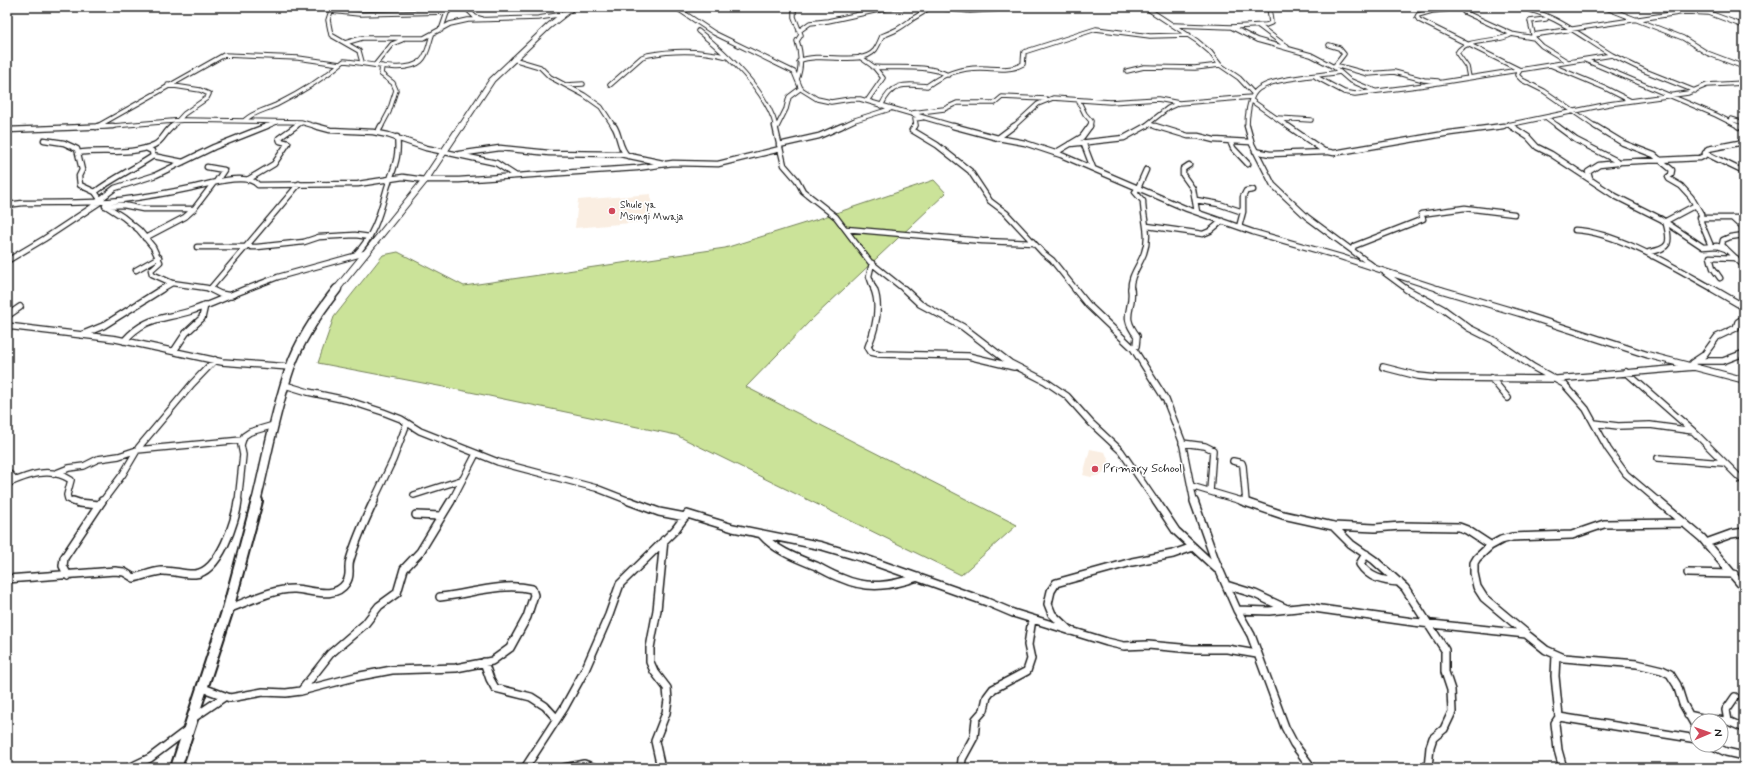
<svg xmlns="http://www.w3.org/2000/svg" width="1751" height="775" viewBox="0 0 1751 775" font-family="Mynerve,sans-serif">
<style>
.built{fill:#faeee2}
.green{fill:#cbe399;stroke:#74805a}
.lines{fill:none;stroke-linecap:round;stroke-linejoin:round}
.minor-far3-casing{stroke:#1c1c1c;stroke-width:5.5}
.minor-far2-casing{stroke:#1c1c1c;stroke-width:7}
.minor-far1-casing{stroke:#1c1c1c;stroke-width:8}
.minor-casing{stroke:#1c1c1c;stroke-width:10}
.secondary-far3-casing{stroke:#1c1c1c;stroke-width:7}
.secondary-far2-casing{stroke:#1c1c1c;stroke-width:8}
.secondary-far1-casing{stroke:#1c1c1c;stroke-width:11}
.secondary-casing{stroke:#1c1c1c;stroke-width:14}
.minor-far3{stroke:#fff;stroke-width:3.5}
.minor-far2{stroke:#fff;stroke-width:4.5}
.minor-far1{stroke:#fff;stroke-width:5.5}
.minor{stroke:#fff;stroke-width:7}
.secondary-far3{stroke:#fff;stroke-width:5}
.secondary-far2{stroke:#fff;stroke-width:6}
.secondary-far1{stroke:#fff;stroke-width:8}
.secondary{stroke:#fff;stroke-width:10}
.poi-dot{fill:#d1495b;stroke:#fff;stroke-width:1.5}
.labels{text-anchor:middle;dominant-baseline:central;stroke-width:3.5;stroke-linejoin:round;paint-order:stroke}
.far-poi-label{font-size:10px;fill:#1c1c1c;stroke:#fff;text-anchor:start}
.poi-label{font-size:12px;fill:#1c1c1c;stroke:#fff;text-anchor:start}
</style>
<rect width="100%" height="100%" fill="#fff"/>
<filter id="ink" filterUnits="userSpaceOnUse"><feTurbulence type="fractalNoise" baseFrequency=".025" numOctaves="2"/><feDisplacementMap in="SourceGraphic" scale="8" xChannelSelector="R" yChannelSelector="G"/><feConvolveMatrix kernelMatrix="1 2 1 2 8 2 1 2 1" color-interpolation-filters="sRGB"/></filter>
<g filter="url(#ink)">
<path class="built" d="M651,194L652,221L575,228L578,200Z
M1090,449L1105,452L1110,463L1101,475L1091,477L1083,475Z"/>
<path class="green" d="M934,180L946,193L811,320L746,387L1017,525L961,575L676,435L470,392L318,363L334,317L383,255L398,252L464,286L725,248L818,219Z"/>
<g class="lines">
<defs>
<path id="minor-far3" d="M324,7L331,11L328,20L331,35L359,51L362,62
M465,7L475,17L482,19
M675,7L714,33L794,72L801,89L817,99L831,102L850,99H860L957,127
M794,7V17L801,35L797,41C801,52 802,68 797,79
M1145,7L1197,41L1210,52L1220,65L1239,78L1253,93
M1461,7L1464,12L1512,34C1497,44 1466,37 1457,53L1467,67L1469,77
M1470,7L1432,11L1418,15L1417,17L1419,20L1520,70L1517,75L1522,80L1544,91L1596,127
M1604,7L1683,38L1707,53L1744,67
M1693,7L1744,26
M1735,9L1744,7
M331,11L359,14L448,12
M1546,19L1530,21L1534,38L1542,46L1568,62
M1174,25L1231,27L1266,25L1271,23L1269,7
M1259,26L1287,47
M1231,27L1257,40L1311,55L1334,67L1349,80L1375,91
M441,30L449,7
M698,31C725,52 768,92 776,127
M799,31L810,23L828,21L888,8L931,7L970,11L1034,7
M1511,34L1534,38
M1533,35L1685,12L1709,13
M345,43L362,38H424L450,24L468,20L538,18L565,14
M1329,45L1339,48L1344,54L1334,67
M1612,55L1645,71L1695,91
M860,57L874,67L883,78L867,101
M513,59L540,67L550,77L584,95L601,107L614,127
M1585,60L1716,115L1740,127
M799,61C821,51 861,67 875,50C878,46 880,41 882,36C895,31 899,29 911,20C917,15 920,16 927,9L925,7
M375,65L392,44L402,40
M1335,65L1368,74L1394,72L1424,80L1438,81
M1550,65L1605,88L1631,101
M873,67C897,69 926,64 948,75
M1127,71L1144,67L1195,68L1220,65
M1316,77L1344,92L1355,94L1425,85L1612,55C1582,37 1551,11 1515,7
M168,85L200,90L209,94L207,98L184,114L172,127
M566,85L583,84
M610,85L642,57L648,55C675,50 701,50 728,57
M1078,100L1085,114L1091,121L1090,127
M1252,101L1289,127
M881,106C892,82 904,84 927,86C942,75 961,68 980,68C994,68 1010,72 1023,64L1024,52L1096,29L1150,36L1189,35
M912,113L944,109L957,103H995L1002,97L1046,99
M1277,118L1311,120
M1547,118L1559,127
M1731,119L1744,123
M245,120C254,112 265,110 276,105C300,93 323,79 344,61C363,62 406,75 421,61C428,55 429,43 432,35
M1149,124L1158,127
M1508,124L1512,127
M96,127L224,55L298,58L340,64
M101,127L185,120L301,122L318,127
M265,127L277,122
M294,127L301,123
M381,127L389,112L396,90L393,83L381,74L382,66
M777,127L786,109L789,97L801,88
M840,127L855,120L890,109
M915,127L916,125L915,119L922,118
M1013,127L1038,104L1053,98L1110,102L1158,99L1179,103
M1144,127L1168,108L1179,103L1252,97
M1247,127C1247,117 1249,98 1256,91C1270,77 1320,76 1340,72
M1498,127L1609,104L1688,93L1707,85L1744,83"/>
<path id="minor-far2" d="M315,126L330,130L373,132L388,135L426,148L496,163L516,176L637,168L673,163L718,164L780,149
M614,126C620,135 619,149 628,156
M775,126L784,165L797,180L803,191L836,217L870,262L905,290
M915,126L912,130L937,145L970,171L990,201L1006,213L1043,253L1052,260L1076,290
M953,126L998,138L1025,143L1061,155L1187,209L1253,232L1341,257L1442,290
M1155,126L1188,136H1198L1214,140L1250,142
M1247,126L1252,144L1273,185L1307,217L1373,266
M1288,126L1324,151L1334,153L1450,133L1503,126
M1511,126L1528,137L1537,147L1551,154L1615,196L1661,219L1703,247L1717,246L1726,249L1744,266
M1557,126L1576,140L1619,162L1700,158L1704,156L1708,149L1744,142
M1595,126L1623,143L1654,155L1672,170L1671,175L1668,177L1669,179L1681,186L1691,197L1701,214V222L1711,246
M1738,126L1744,129
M96,127L98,126
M7,130L113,126
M378,132L381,126
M998,138L1014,126
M44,140L64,143L77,149L82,170L79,176L80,185L95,192L100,199
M1230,141L1233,148L1248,164
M1083,142L1093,168
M1070,144L1124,138L1146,126
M779,145L819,136L842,126
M1255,151L1270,154L1327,152
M78,153C102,149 131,156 154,145C163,141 165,131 173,126
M1055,153L1082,137L1090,126
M1705,153L1744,172
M459,154L500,148L549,153L620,154L663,163
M153,156L183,162
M1189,165L1183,169V175L1193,189L1197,212
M207,167L224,170L216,182
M249,179L274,164L288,143L280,141L279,138L296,126
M1590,179L1588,172L1599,165L1618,163
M1138,188L1146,170
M95,192C113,178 134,169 153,156L152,151L146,148
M1196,200L1219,204L1243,212
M98,201L115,188L156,175L214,147L267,126
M7,205L23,203C55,202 90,204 121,200C144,197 168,193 191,188C206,185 247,171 258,185L358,184L403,177L425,180H459L516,176
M105,206L123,205L143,209H194L185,217L145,238
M106,206L123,217L139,230L153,247L160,262L151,270L152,274L172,283L207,288L212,290
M194,209L213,184
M1700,218H1744
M1732,218L1744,229
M1664,222L1694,206
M1147,226L1203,234L1210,231L1222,221
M1239,227L1243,212V197L1246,191L1253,190
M846,229L982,241L1034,243
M1575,230C1618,232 1677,269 1715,290
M248,244L251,247H257L304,242L319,237L355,235L370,237
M197,247H245
M1726,249L1722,245L1723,240L1730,237L1744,235
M1352,250L1354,246L1423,219L1421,214L1465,208L1514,214
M356,254C375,235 380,212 387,188C393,169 400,158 397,137
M1652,256L1649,252C1670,249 1671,243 1666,224
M7,261L44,239L100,202
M872,263L869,276L874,290
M136,270L159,257
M1385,273L1408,290
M1720,278L1713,268L1710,257L1736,258
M210,289L299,184
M160,290L172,283
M244,290L278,277L365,253
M1131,290C1129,277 1140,265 1144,253C1151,234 1143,220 1143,201L1135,192L1138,188"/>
<path id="minor-far1" d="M210,289L220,294L231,296
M874,289C881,307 875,330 868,347L871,352L880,354L968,356L1014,367
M904,289L920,304L963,327L1010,363L1045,381L1067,396L1091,423L1121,451L1156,502
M1075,289L1088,305L1133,348L1166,400L1182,441L1194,502
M1131,289C1134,311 1120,314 1137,336L1136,346L1133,348
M1406,289L1443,309L1469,328L1497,342L1533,367L1564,384L1586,409L1608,449L1626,474L1659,502
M1438,289L1519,313L1648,355L1744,380
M1713,289L1744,307
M7,316L20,307
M7,326L116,339L222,362L290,367
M81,335L103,326L162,289
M124,341C146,316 162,320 191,311C210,305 228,296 246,289
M174,351L186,333L202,318L205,305
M1696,361H1723L1744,353
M1383,367L1418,376L1437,378L1557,379L1694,367L1692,363L1704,355L1717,337L1736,328L1738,322L1744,318
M1626,372L1693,431L1744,482
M1491,378L1508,398
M285,385L308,392L346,400L383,412L401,419L420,431L498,462L596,488L632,502
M1594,423L1618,426L1650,425L1693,431
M1182,443L1205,446L1213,450L1210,491
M1658,458L1724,463
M1233,461L1242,463L1243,466L1246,502
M7,472L16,480
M54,474L69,468L84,466L98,459L119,456L137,450L242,440
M7,484C28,475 50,466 71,480L67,495L68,499L76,502
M1191,486L1245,502
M414,495L461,480
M102,502L123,474L139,447L192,384L215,360
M238,502L243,455L241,445L244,436L250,432L274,425
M373,502L393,460L407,423
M451,502L476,454"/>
<path id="minor" d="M73,501L79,503L99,505
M629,501L659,512L685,517
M1156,501L1176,531L1217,569
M1194,501L1215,560L1237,610L1251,635L1285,727L1294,744L1312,768
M1242,501L1283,515L1333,526L1375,528L1401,526L1459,527L1467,530L1490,545
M1658,501L1702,538L1744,588
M416,515L441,516
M1333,526L1351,544L1374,560L1405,588L1445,650V672L1451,690L1452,712L1444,729L1433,738L1430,747L1428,768
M761,534C776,551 796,558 816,566C824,570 832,575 841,578C868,590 891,586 918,577
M1706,543L1731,534L1744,532
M1366,554L1360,564C1369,578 1383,581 1399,582
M1688,573L1734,574
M68,576L63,566L64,558L102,501
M7,579L115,571L124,572L134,578C143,576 152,572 161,571C172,570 184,575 195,574C219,572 236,521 238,501
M1226,585L1255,594L1285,608
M228,609C247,602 275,588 295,589C311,590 335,600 346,583C352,575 347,568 350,560C356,540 365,520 374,501
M1237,610L1269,611L1307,607L1413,622L1526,634L1546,650L1564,658L1637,664L1662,670L1670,674L1677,685L1683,704L1697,729
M1070,631L1052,614L1048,604L1051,591L1056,583L1132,562L1173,554L1193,547
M1526,633L1484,598L1477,587L1474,573V563L1477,558L1490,546L1501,540L1512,537L1572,535L1604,524L1683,523
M1556,655L1555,676L1559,717L1555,723L1558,750L1563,768
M484,662L490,679L495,688L531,697L545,706L557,719
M203,688L230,698L263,692L286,693L301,691L355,677L392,670L456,668L492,661L510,648L527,617L534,595L532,589C501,582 470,594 440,597
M301,691L330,654L365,624L379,606L397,593L404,569L420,552L451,501
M1688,715L1706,719L1728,721L1726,710L1735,697
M1559,717L1697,739
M193,718L224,697
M1728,721L1744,728
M1711,745L1726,752L1744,756
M129,768L150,758L187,730
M525,768L564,708L585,670L609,615L620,584L675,530L687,514L733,528L822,546L863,558L987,602L1013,613L1107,642L1124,646L1148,645L1192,649H1227L1257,654
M564,768L584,764L595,768
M661,768L655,741L666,713L668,700L667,688L654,671L650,662V648L657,610L664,540
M961,768L962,759L974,737L976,719L984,710L987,697L993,689L1027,671L1031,659L1028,645L1032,619"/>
<path id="secondary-far3" d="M461,127L492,80L549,26L573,7"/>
<path id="secondary-far2" d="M336,290L425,180L461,126"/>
<path id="secondary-far1" d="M256,502C267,457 275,411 290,368C300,339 318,313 337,289"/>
<path id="secondary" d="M176,768L228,609L257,501"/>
</defs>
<use href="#minor-far3" class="minor-far3-casing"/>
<use href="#minor-far2" class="minor-far2-casing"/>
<use href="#minor-far1" class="minor-far1-casing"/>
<use href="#minor" class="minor-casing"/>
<use href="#secondary-far3" class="secondary-far3-casing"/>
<use href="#secondary-far2" class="secondary-far2-casing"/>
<use href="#secondary-far1" class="secondary-far1-casing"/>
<use href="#secondary" class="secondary-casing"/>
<use href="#minor-far3" class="minor-far3"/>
<use href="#minor-far2" class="minor-far2"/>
<use href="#minor-far1" class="minor-far1"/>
<use href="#minor" class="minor"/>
<use href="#secondary-far3" class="secondary-far3"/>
<use href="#secondary-far2" class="secondary-far2"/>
<use href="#secondary-far1" class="secondary-far1"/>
<use href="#secondary" class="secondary"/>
</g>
</g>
<g class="poi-dot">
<circle cx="612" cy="211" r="4"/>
<circle cx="1095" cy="469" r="4"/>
</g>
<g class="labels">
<g class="far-poi-label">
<text x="620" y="205">Shule ya<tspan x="620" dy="12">Msingi Mwaja</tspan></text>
</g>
<g class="poi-label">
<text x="1103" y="469">Primary School</text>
</g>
</g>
<rect width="1751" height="775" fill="none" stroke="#fff" stroke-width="24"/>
<rect x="12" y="12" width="1727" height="751" fill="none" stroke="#1c1c1c" stroke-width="1.5" filter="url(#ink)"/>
<g transform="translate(1709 733) rotate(88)"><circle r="19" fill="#ffffff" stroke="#a4a4a4"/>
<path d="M0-3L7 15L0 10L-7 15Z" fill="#d1495b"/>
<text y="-6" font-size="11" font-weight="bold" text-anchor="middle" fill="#1c1c1c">N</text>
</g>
</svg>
